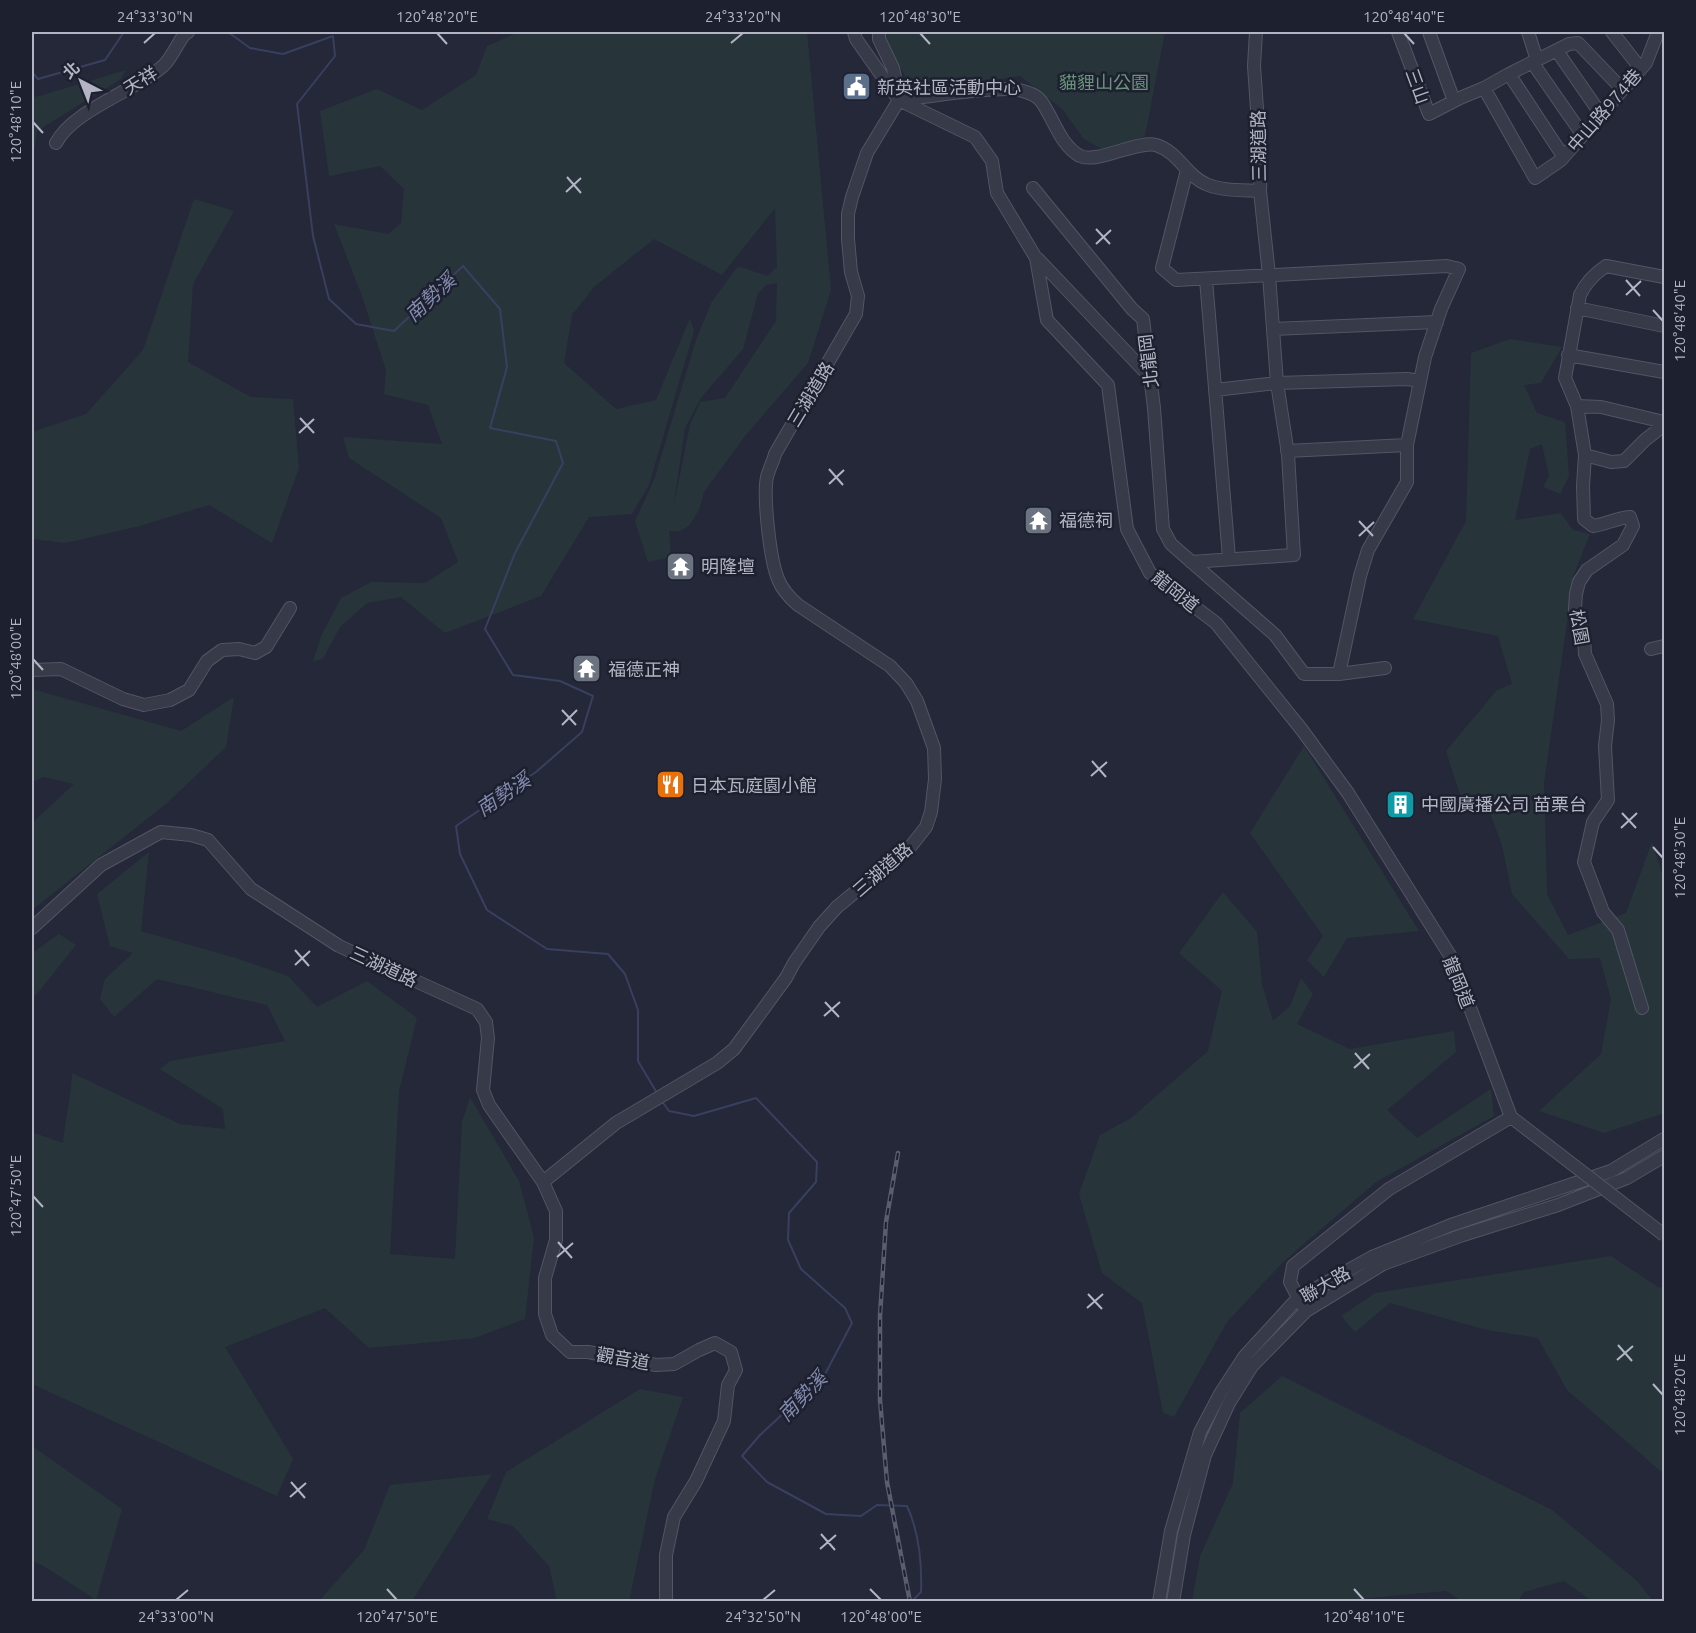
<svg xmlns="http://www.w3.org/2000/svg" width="1696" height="1633" viewBox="0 0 1696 1633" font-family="Ubuntu,'Noto Sans TC',sans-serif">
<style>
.green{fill:#27353b;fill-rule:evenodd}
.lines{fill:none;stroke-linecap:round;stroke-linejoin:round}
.stream{stroke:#393f5f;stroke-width:2}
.minor-casing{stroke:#535564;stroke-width:14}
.minor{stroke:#373a49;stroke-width:12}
.rail-casing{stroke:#5a5d70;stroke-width:4.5}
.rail{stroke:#1d202e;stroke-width:2;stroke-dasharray:7;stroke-linecap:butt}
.minor-bridge-casing{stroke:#535564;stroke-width:14;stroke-linecap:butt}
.minor-bridge{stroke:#373a49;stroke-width:12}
.ticks{fill:none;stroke:#b3b5c5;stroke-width:2}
.labels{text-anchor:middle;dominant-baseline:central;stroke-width:5;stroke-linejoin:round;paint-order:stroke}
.street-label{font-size:18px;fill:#b3b5c5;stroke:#1d202e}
.park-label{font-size:18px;fill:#6b947f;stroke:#1d202e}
.poi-label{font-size:18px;fill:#b3b5c5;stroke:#1d202e;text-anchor:start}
.water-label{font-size:20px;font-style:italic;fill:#848bb0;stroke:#1d202e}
.neatline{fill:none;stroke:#b3b5c5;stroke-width:2}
.ticks-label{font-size:15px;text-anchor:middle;fill:#b3b5c5}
</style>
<rect width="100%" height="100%" fill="#242839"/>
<path class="green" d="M519,32H807L831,290L808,363L745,436L704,492L699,510L689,526L680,531H669L671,557L648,562L635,521L654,480L696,340L711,303L738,266L767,276L777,267L775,208L722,275L654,239L594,287L572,315L564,363L616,409L656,400L690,318L694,331L649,485L632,514L589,517L541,596L445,633L401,597L367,603L340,627L323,659L313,661L322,634L341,598L371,582L425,583L458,562L441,518L349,458L343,437L442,444L428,405L384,394L386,370L362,296L334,224L388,234L401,223L404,189L380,166L329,176L320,111L377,89L422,110L476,75L487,46ZM777,283L776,321L725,398L700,402L690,425L673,509L685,428L701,398L743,349L758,293L766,285Z
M882,32H1165L1145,136L1109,153L1084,139L1062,109L1020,76L922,91L911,88Z
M126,70L121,79L37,131L32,168V92L36,97Z
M194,199L234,211L193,284L188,362L251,397L293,399L299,468L272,543L209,505L136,527L65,543L32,539V432L86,414L143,350Z
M1510,339L1562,347L1541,383L1524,385L1537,413L1565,422L1569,476L1560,494L1543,487L1549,476L1542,444L1530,449L1515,520L1561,513L1573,530L1590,534L1574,574L1544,783L1547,894L1568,935L1626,913L1652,842L1664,880V1113L1604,1133L1539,1111L1601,1054L1611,999L1600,958L1569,959L1512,894L1502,845L1489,811L1466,813L1446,751L1497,690L1512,684L1498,636L1413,619L1466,521L1471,353Z
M32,689L181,731L234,697L226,747L167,803L32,910V823L74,784L44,777L32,782Z
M1304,746L1419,931L1347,938L1324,977L1307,960L1323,936L1250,833Z
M149,852L141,931L236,958L288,976L317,1007L367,981L417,1018L399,1091L390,1254L455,1259L462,1122L470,1097L519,1181L534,1237L525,1319L475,1338L369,1348L325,1308L225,1347L293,1459L277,1496L32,1384V1132L63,1143C65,1119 71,1097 72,1073L180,1124L225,1129L223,1109L160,1069L170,1061L285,1041L267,1005L157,979L114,1017L100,999L105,979L133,953L110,946L97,894Z
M1223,892L1257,932L1262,984L1273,1021L1290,1006L1301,978L1313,994L1297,1024L1350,1049L1454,1031L1456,1052L1387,1110L1417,1138L1491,1089L1494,1116L1376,1182L1283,1262L1227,1322L1174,1417L1163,1413L1142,1303L1102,1273L1079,1194L1100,1135L1131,1118L1208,1051L1222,991L1179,953Z
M59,934L76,945L32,1000V953Z
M1611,1256L1658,1287L1664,1288V1474L1567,1390L1538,1338L1487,1330L1390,1303L1355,1332L1341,1316L1375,1293Z
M1282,1376L1552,1510L1636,1580L1653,1601H1592L1564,1581L1524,1592L1518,1601H1462L1446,1591L1324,1602L1192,1601L1200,1556L1233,1483L1240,1413Z
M640,1389L683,1397L655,1479L629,1601H557L549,1566L513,1526L487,1519L506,1472Z
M32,1446L122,1509L96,1600L42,1565L32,1561Z
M492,1474L412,1601H319L364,1550L390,1485Z"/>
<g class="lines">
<path class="stream" d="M228,32L250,48L283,54L333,36L335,56L297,104L313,236L329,299L356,324L394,331L463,266L500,309L507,367L490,428L556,441L563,463L515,553L485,629L513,675L560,681L593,696L582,732L536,772L456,826L460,854L487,910L547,949L608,954L625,974L638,1010V1061L657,1093
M32,72L38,79L105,60L124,32
M661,1100L669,1111L694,1116L756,1098L817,1162L816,1182L789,1213L788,1240L801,1269L845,1308L852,1323L824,1376L760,1435L742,1456L767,1482L826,1514L861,1516L877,1505L907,1506C919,1532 922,1563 921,1592L911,1602"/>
<defs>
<path id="minor" d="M854,32L856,39L899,100L975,137L992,161L997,193L1036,258L1047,320L1108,385L1127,529L1150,573L1216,623L1302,730L1348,793L1451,957L1511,1117L1524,1127
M879,32V39L893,68L899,95
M1398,32L1429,114L1460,98L1484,88L1509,74L1569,44L1578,43L1622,89
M1429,32L1454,101
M1528,32L1537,60
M1612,32L1641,69
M1557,51L1600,113
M1532,62L1582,134
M1509,74L1563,156
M1484,88L1535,178L1561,160L1646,63L1658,32
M56,143C73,110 135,91 163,66C171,59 177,44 184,35L188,32
M1187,170L1162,268L1176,280L1447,266L1459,269L1441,309L1425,357L1407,445V482L1368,550L1360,576L1339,674
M1033,188L1132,309L1143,319L1154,408L1163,529L1171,544L1275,635L1304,674H1339L1385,668
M1037,258L1150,377
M1206,279L1229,558
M1577,308L1664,326
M1273,329L1437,322
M1568,355L1664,372
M1215,390L1277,383L1407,379L1420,381
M1577,406L1601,407L1664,422
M1287,451L1407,445
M1585,455L1611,462L1624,461L1645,440L1664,425
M1191,562L1294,555L1288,454L1277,383L1269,275L1260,191L1261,166L1254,66L1256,32
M1651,649L1664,646
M32,670L61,669L123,699L144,705L170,700L189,690L207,661L222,650L239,649L255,653L266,647L290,608
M32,928L101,865L161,832L191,835L208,840L251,889L339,946L477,1009L486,1022L488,1038L483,1090L489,1105L543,1182L556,1211V1240L545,1278V1314L552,1335L570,1352H588L656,1365L674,1364L699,1350L715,1343L731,1352L736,1370L728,1385L724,1421L696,1481L674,1517L666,1555V1602
M1642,1008L1618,930L1603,912L1584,862L1593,822L1608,800L1605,746L1608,720L1607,704L1585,654L1584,636L1575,609L1576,594L1579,582L1587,570L1623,545L1633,526L1630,517C1617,518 1606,524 1593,526L1584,519L1583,486L1585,455L1577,406L1565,378L1580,295C1586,282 1594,274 1606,266L1664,277
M543,1182L616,1123L717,1063L734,1049L786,978L794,963L819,927L837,907L911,846L926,827L931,812L935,779L934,748L917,701L906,683L890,666L798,605C790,598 782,590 778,579C770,560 763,497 767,477C769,469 773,462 775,454L856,314L858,296L851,272L848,239V214L852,197L867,153L899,100C935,96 972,89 1008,89C1018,89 1035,93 1041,101C1054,119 1060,145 1080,156C1097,164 1138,140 1156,145C1180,153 1185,175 1206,184C1221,191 1243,190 1260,191
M1302,1305L1290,1282L1293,1266L1389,1189L1511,1117
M1159,1602L1171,1531L1200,1432L1220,1394L1244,1357L1297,1299L1372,1257L1451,1225L1611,1171L1664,1139
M1173,1602L1184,1535L1205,1455L1229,1403L1252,1366L1306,1311L1383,1264L1463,1235L1558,1205L1627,1178L1664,1156"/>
</defs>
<use href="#minor" class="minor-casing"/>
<use href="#minor" class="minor"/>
<defs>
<path id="rail" d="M898,1153L886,1222L880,1316V1400L887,1482L910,1602"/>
</defs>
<use href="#rail" class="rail-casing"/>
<use href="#rail" class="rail"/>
<defs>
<path id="minor-bridge" d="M1524,1127L1664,1235"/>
</defs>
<use href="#minor-bridge" class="minor-bridge-casing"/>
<use href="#minor-bridge" class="minor-bridge"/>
</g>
<path class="ticks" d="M437,33L447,44M920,33L930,44M1404,33L1414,44M144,43L155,33M731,43L743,33M33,122L43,133M567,177L581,193M566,192L581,178M1096,229L1110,244M1096,244L1111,230M1626,280L1640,296M1626,295L1641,281M1653,310L1663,321M300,418L314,433M299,433L314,419M829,469L843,485M829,484L844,470M1359,521L1373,536M1359,536L1374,522M33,659L43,670M562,710L576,725M562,725L577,710M1092,761L1106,777M1091,776L1107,762M1622,813L1636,828M1621,828L1637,813M1653,847L1663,858M295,950L309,966M295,965L310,951M825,1002L839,1017M824,1016L840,1002M1355,1053L1369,1069M1354,1068L1370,1054M33,1196L43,1207M558,1242L572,1258M557,1257L573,1243M1088,1294L1102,1309M1087,1308L1103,1294M1618,1345L1632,1361M1617,1360L1633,1346M1653,1384L1663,1395M291,1482L305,1498M290,1497L306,1483M821,1534L835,1550M820,1549L836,1535M387,1589L397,1600M870,1589L881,1600M1354,1589L1364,1600M176,1600L188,1590M763,1600L775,1590"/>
<defs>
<symbol id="civic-square" viewBox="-11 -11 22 22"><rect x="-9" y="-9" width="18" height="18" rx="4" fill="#5c6f8a" stroke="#1d202e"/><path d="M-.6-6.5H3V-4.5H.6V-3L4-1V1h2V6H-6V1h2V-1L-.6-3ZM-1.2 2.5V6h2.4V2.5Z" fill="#fff"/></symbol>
<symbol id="temple-square" viewBox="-11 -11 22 22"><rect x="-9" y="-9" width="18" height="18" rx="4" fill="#6b7280" stroke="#1d202e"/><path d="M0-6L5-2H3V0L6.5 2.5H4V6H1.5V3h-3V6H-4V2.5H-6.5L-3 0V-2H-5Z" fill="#fff"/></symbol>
<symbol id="restaurant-square" viewBox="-11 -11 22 22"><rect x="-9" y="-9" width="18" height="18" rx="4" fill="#e8710a" stroke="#1d202e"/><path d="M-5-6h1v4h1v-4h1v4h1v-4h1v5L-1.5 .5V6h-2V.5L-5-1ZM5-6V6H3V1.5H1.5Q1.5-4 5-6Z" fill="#fff"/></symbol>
<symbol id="building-square" viewBox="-11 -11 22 22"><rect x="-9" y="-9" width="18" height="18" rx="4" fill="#0f9aa8" stroke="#1d202e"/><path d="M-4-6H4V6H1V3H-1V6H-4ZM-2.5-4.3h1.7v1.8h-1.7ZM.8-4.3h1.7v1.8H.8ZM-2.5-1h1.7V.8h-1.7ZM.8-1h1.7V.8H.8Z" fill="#fff"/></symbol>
</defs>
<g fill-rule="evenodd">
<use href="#civic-square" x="840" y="70" width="33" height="33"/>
<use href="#temple-square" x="1022" y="504" width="33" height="33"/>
<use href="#temple-square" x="664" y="550" width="33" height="33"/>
<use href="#temple-square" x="570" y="652" width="33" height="33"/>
<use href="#restaurant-square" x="654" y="768" width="33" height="33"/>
<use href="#building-square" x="1384" y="788" width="33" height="33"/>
</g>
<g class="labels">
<g class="street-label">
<text transform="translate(140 80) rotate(-32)">天祥</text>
<text transform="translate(1418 86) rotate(70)">三山</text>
<text transform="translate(1604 110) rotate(-49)">中山路974巷</text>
<text transform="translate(1258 146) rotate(-91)">三湖道路</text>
<text transform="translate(1148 361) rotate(-97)">北龍岡</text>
<text transform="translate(810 394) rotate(-59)">三湖道路</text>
<text transform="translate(1176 591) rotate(39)">龍岡道</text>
<text transform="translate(1580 627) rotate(80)">松園</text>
<text transform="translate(882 869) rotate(-41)">三湖道路</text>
<text transform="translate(384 966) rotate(25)">三湖道路</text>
<text transform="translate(1459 982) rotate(68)">龍岡道</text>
<text transform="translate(1325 1284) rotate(-30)">聯大路</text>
<text transform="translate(623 1358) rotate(10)">觀音道</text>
</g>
<g class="park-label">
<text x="1104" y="82">貓貍山公園</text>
</g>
<g class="poi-label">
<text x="877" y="87">新英社區活動中心</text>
<text x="1059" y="520">福德祠</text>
<text x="701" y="566">明隆壇</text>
<text x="608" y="669">福德正神</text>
<text x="691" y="785">日本瓦庭園小館</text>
<text x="1421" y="804">中國廣播公司 苗栗台</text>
</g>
<g class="water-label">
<text transform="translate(430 297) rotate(-43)">南勢溪</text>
<text transform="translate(503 794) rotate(-34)">南勢溪</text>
<text transform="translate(802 1396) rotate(-46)">南勢溪</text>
</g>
</g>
<rect width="1696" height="1633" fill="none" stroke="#1d202e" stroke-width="66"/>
<g transform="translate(81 81) rotate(318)" stroke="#1d202e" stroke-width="4.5" paint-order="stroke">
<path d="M0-4.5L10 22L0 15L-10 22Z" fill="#b3b5c5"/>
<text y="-9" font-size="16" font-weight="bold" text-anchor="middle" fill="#b3b5c5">北</text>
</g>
<rect x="33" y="33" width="1630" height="1567" class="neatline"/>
<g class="ticks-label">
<text x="155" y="22">24°33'30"N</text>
<text x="437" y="22">120°48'20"E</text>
<text x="743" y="22">24°33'20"N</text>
<text x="920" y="22">120°48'30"E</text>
<text x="1404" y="22">120°48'40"E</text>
<text transform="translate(16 122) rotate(-90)" y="5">120°48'10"E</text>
<text transform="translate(1680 321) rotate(-90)" y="5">120°48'40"E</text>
<text transform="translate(16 659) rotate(-90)" y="5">120°48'00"E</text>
<text transform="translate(1680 858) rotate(-90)" y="5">120°48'30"E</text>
<text transform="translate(16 1196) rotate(-90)" y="5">120°47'50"E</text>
<text transform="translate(1680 1395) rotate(-90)" y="5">120°48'20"E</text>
<text x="176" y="1622">24°33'00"N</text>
<text x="397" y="1622">120°47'50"E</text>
<text x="763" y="1622">24°32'50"N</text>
<text x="881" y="1622">120°48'00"E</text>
<text x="1364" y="1622">120°48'10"E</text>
</g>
</svg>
